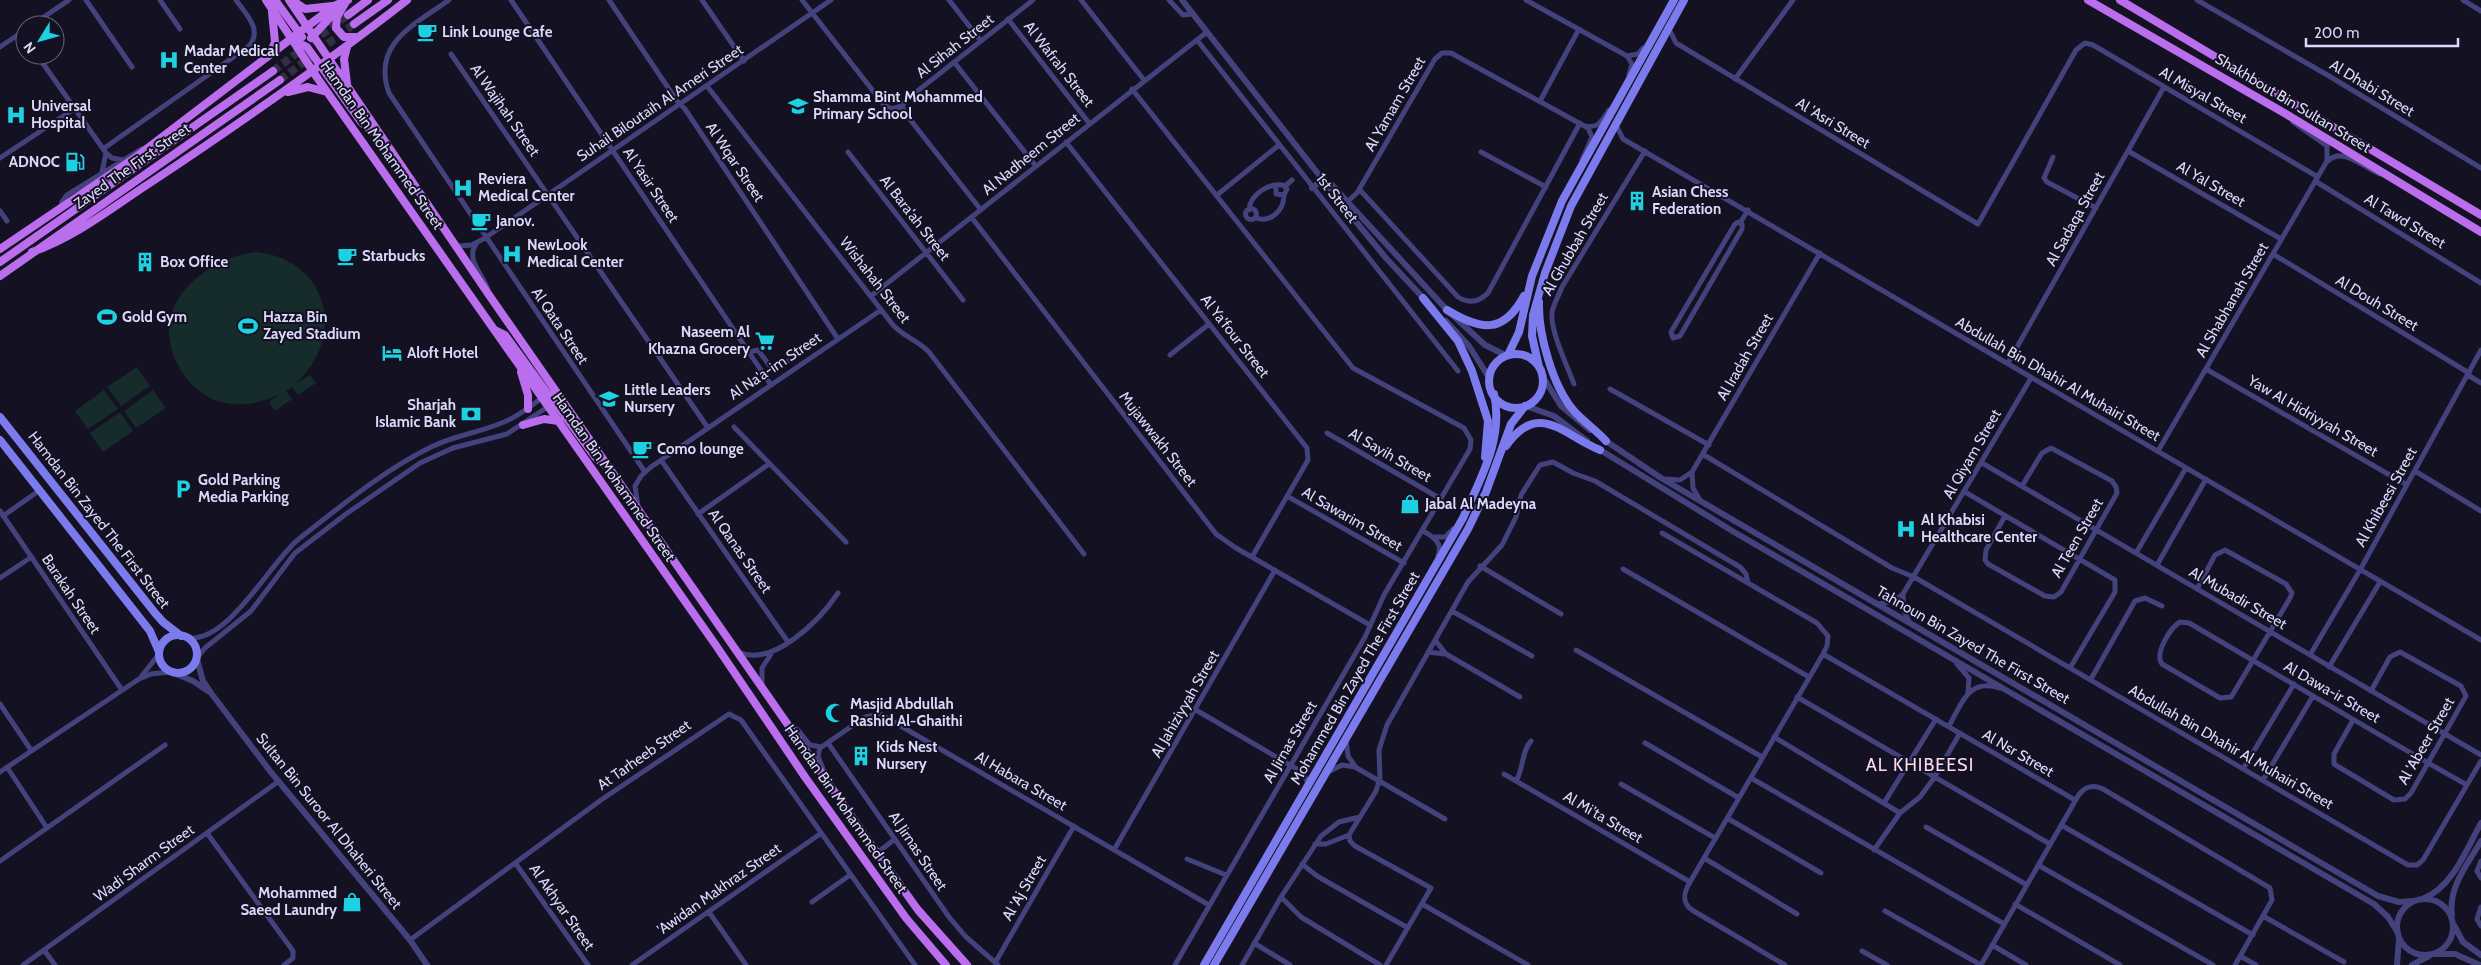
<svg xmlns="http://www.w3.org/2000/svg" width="2481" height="965" viewBox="0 0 2481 965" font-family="Cabin,sans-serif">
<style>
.green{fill:#152c2b}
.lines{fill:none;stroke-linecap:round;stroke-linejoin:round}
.primary-tunnel{stroke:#322f43;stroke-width:8;stroke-dasharray:8 4;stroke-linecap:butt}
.minor{stroke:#43427c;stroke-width:5}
.tertiary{stroke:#43427c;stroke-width:6}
.secondary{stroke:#7c7bee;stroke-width:8}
.primary{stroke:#ba6dec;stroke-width:8}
.labels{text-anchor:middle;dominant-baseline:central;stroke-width:4;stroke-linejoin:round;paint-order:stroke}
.poi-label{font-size:15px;font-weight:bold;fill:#dbd8fa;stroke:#141123;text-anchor:start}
.street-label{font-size:15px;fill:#dbd8fa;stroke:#141123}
.quarter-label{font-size:18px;letter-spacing:1px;fill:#fadaef;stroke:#141123}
</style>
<rect width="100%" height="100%" fill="#141123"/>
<path class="green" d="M256,252C327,259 348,335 296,383L310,375L316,383L298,395L292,387L286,391L292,399L275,411L269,402L280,394C263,402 244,407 225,403C193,397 168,361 169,329C171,286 217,257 256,252Z
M137,367L150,386L121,406L107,387Z
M104,390L118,409L88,429L75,411Z
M153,390L166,408L136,428L124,411Z
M120,412L133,431L103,452L90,433Z"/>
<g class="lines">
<path class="primary-tunnel" d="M273,71L348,15
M280,80L354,24"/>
<path class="minor" d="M86,0L132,67
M160,0L180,29
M449,0C416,24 371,43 389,93L645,472
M511,0L771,385
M609,0L677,101L685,109L838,339
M702,0L744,61
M802,0L884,105L891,109L902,106
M949,0L981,41
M1081,0L1144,80
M1169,0L1183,15L1193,14
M1526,0L1627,56L1632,64L1629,75
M2197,0L2329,76L2481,168
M2463,0L2481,11
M1008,19L1089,123
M32,25L69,0
M1669,29L1676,43L1978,224L2076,50L2085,43L2093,45L2318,177
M1197,40L1458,371
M0,47L25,30
M451,54L708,428
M37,55L106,153L112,158L123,160
M1627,56L1638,54L1643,48
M954,62L1035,165
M1735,79L1793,0
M707,86L893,325C904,337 919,341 929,352L1084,554
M1132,89L1353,368L1464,428L1471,440L1470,449L1384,595L1365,637L1175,965
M1540,101L1579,29
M1616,125L1623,139L2481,640
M1585,126C1599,129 1602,120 1609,110
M1066,142L1307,448L1308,460L1252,557
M103,149L249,46C263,30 246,14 236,0
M2128,151L2281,239
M848,152L963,300
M1481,152L1546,187
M2053,157L2044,178L2047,182L2096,208
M0,158L74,109
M2328,161C2343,146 2364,168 2380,174
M102,172L106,153
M2315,181L2481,283
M1285,186L1292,180
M1360,190L1458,297C1469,304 1479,302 1488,293L1580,123
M1217,195L1279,145
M1348,201L1357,193L1435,59L1442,53H1451L1588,128L1592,137L1582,160
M61,208L62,202L67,195L142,149
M1245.5 214a5.5 5.5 0 1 1 11 0a5.5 5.5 0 1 1-11 0Z
M981,210L905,113L902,106L906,100L1033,0
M1249,210C1250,194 1269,183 1283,185L1287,189L1284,195L1276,194V186
M0,211L7,221
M972,218L1216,534L1236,548L1370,625
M1256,218C1271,223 1284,210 1284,195
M1738,222L1742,224V229L1680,336L1673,338L1671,332L1735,224Z
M1740,223L1748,210
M476,244C465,260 484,275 488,290
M458,246L472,245L485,238L831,0
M2273,254L2469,373
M871,296L1207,32
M749,352L758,350L770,366L776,369L796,356
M1170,355L1209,324
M2008,363L2164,87
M2206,369L2407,485
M2468,375L2481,383
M1574,384C1567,365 1550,331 1552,312C1554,303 1559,295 1562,287L1645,151
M1610,389L1709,445
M734,427L846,542
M1327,433L1441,499
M2158,451L2327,161V146L2293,122
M1704,455L1892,568L1914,577L2408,865H2417L2423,860L2481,761
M661,460L788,642
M1982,463L2481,755
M2415,471L2481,511
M1692,472L1693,488L1700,500
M1666,479L1680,480L1692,472L1820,253
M1965,492L2115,580V592L2070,668
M1287,496L1404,563
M638,506L635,486L641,476L651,467L881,310
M0,511L122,690
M698,514L769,464
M3,516L40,490
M2005,516L1986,550L1985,560L1988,564L2045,596L2054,597L2061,592L2117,493L2116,487L2112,481L2051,448L2042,453L2022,486
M1423,531C1434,537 1443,543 1438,556
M1662,533L1817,623L1828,636L1827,646L1823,654L1690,882C1684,892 1681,902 1692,910L1785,965
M1435,537H1445L1453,529
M2136,553L2186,468
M2157,565L2206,479
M1480,566L1561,614
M1623,569L1809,677
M0,578L30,558
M2197,589L2215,555L2225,550L2286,584L2292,593L2290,598L2233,694L2231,697L2220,698L2162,664C2154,654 2170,628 2180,622L2189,623C2282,677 2374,733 2467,785
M1903,594L1904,611L1909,621
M1878,604L1894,601L1903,594L2031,378
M1452,611L1532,656
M187,638C230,643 270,561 300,538C341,506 384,470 431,447C453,436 477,433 499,424C516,418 530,407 544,396
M1435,640L1446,654L1520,697
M1576,650L1762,757
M738,652C773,668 820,620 838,593
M1428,652L1445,654
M1823,654L2075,800
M2310,655L2360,570L2481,350
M197,658L205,648L251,611L295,553L346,514L420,463L453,448L507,434L549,406
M1957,664L1969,678L1968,693
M2329,667L2380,582
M141,677L159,654
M2091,679L2135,601L2145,598L2162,606
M762,685V668L771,654
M1797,697L2050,844
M0,704L31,750
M1196,710L1302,772L1309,784
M2353,720L2334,754V764L2394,800L2405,799L2411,793L2466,696L2461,686L2400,652L2390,657L2371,691
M789,725L798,730L810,745L821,747
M1949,726C1962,703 1968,678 2000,688
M1774,737L1900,813
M1346,740L1348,756L1355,766
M828,743L949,917L965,936L998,965
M1645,743L1739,798
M7,767L47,828
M2243,769L2294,684
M0,772L139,679L151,674L170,672
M1328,772L1342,765L1355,767L1445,819
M1504,774L1690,882
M826,777L818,756L820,748L865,717L880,714L1209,905
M1751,778L2004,924
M2263,780L2313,696
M1516,781C1524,768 1521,752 1531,741
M1621,784L1715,838
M1884,803L1936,719
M1727,818L1821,873
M2061,825L2253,935
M1926,827L2027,885
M207,833L293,951V958L284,965
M1349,835L1350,841L1355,846L1431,888L1386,965
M1315,844H1326L1349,835L1376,791L1380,778L1379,750L1387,725L1468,582L1502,545L1516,517L1521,495L1540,465L1553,462L1573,473L1595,481L1740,567L1746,574L1748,583
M1114,850L1275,570
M1874,850L1900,813L1920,797L1934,778L1960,733
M877,853L895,839
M1704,858L1797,914
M1187,859L1226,875
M0,861L165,745
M2481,861L2477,871L2481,878
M516,864L588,965
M1302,864L1317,876L1408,928
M2038,865L2213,965
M1281,897L1301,917L1380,965
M812,902L850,875
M1422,904L1528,965
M2015,904L2120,965
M2481,907L2477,919L2481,926
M1885,911L1981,965
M709,912L746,965
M2263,916L2344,962
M410,940L601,800L729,714L741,720L915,965
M1254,943L1290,965
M1992,945L2026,965
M44,950L55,965
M1862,951L1887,965
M2240,956L2256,965
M995,963L1074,826
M23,965L279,781
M632,965L820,834
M1242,965L1281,897L1321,836L1339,822L1360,817
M1981,965L2078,796C2084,787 2093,784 2103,789L2270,888L2272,900L2235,965"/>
<path class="tertiary" d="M1182,0L1352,217L1386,258L1426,301
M1332,185L1447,310L1485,345L1507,356
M1312,188L1324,179
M1446,321L1469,346L1490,379
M1543,377L1561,406L1590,430
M1526,406L1554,416L1587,441
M1603,439L1661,478L2378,896L2399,902L2413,901
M1597,448L1734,532L2374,904L2388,917L2398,933
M197,659L203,681L211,693L270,771L410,940L427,965
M174,673L193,681L208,691
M2424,898C2452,888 2467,848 2481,823
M2397 927a28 28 0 1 1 56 0a28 28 0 1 1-56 0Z
M2452,915C2448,887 2468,864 2481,841
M2454,925L2463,942L2481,955
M2436,954H2455L2480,965
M2397,965L2399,939
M2412,965L2429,956"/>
<path class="secondary" d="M1423,298L1458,341L1472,371L1488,421L1485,457
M1539,302C1538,334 1553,387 1574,411C1584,422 1596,430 1606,441
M1447,310C1480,330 1503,335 1524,296
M1489 381a27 27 0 1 1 54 0a27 27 0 1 1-54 0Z
M1508,355L1519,332L1532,276L1562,201L1674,0
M1539,367L1532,336L1533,315L1545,273L1571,206L1684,0
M0,417L155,613L163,622L181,636
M0,440L150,631L159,652
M1506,446C1539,399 1564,436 1600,450
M159 654a19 19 0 1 1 38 0a19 19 0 1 1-38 0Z
M1204,965L1463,518C1480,479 1504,439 1494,394
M1214,965L1468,529L1486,492L1511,424L1525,406"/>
<path class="primary" d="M266,0L318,79L715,644L805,777L906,918L946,965
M275,0L302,37
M289,0L489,295L877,853L918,910L967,965
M292,0L305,9L332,6
M347,0L337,17L336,28L344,37H358
M2088,0L2286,114L2481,232
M2120,0L2481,215
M348,15L368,0
M354,24L388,0
M311,38L337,10
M291,39L307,47L361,122L380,139
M347,47L344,59L347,84
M270,54L275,42L272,12
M288,92L308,87L327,92
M0,249L136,157L313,22L336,5L348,0
M32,252C76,237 114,206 153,181C240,123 325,64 407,0
M0,262L273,71
M0,276L280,80
M497,331L505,335L548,394L554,397
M521,372L528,395V409
M542,398L553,400L595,457L607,467
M523,425L544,419L559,421"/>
</g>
<defs>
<symbol id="cafe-bare" viewBox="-9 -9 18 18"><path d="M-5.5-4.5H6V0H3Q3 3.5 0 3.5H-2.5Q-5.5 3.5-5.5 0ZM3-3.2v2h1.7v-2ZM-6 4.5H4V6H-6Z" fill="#1dd1e1" stroke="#141123" stroke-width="2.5" paint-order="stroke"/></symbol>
<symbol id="hospital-bare" viewBox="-9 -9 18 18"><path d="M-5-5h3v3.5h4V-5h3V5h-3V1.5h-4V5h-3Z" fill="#1dd1e1" stroke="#141123" stroke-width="2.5" paint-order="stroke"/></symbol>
<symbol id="school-bare" viewBox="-9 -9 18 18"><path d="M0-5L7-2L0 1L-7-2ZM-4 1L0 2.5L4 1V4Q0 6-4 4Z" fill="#1dd1e1" stroke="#141123" stroke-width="2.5" paint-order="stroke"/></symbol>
<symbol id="fuel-bare" viewBox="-9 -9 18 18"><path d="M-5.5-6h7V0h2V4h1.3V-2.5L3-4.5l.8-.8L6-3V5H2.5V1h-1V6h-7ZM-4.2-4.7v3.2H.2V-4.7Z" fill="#1dd1e1" stroke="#141123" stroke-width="2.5" paint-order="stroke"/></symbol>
<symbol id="building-bare" viewBox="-9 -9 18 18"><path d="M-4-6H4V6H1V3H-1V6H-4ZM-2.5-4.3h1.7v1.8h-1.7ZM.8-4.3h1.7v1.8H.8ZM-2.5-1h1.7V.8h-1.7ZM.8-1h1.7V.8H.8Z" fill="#1dd1e1" stroke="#141123" stroke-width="2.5" paint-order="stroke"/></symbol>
<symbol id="stadium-bare" viewBox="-9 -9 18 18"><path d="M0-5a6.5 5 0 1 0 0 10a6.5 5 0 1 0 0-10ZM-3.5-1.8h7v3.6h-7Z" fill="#1dd1e1" stroke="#141123" stroke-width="2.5" paint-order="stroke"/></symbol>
<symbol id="supermarket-bare" viewBox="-9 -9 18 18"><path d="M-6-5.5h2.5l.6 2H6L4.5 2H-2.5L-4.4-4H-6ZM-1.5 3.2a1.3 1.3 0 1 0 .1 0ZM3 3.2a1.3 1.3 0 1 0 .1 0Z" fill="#1dd1e1" stroke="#141123" stroke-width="2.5" paint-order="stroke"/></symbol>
<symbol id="hotel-bare" viewBox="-9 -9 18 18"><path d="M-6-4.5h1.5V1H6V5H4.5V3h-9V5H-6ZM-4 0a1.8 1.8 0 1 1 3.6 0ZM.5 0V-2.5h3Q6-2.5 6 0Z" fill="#1dd1e1" stroke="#141123" stroke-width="2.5" paint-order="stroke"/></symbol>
<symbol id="bank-bare" viewBox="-9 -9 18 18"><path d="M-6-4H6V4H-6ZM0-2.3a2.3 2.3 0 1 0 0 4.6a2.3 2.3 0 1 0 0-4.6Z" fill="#1dd1e1" stroke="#141123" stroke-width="2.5" paint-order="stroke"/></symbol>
<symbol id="parking-bare" viewBox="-9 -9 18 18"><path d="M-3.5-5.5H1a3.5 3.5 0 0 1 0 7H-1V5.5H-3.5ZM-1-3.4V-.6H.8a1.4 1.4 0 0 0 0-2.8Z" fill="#1dd1e1" stroke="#141123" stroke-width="2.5" paint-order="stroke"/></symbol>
<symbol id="shop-bare" viewBox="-9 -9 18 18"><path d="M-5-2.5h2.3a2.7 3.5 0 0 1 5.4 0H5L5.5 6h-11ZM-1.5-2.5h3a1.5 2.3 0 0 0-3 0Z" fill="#1dd1e1" stroke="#141123" stroke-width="2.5" paint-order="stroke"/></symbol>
<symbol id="mosque-bare" viewBox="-9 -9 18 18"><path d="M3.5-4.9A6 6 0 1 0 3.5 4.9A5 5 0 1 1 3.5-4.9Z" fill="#1dd1e1" stroke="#141123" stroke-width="2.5" paint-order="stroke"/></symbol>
</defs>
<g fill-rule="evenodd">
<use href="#cafe-bare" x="413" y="18" width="28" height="28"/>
<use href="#hospital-bare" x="155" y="46" width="28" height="28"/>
<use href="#school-bare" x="784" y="92" width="28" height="28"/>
<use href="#hospital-bare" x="2" y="101" width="28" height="28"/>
<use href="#fuel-bare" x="61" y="148" width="28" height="28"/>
<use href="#hospital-bare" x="449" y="174" width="28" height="28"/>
<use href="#building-bare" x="1623" y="187" width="28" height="28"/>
<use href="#cafe-bare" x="467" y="207" width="28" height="28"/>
<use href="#hospital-bare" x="498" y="240" width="28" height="28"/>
<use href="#cafe-bare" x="333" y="242" width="28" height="28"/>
<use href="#building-bare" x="131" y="248" width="28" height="28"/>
<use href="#stadium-bare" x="93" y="303" width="28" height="28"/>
<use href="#stadium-bare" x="234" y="312" width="28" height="28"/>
<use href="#supermarket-bare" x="751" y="327" width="28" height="28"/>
<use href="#hotel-bare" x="378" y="339" width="28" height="28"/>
<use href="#school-bare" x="595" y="385" width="28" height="28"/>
<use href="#bank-bare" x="457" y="400" width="28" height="28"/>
<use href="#cafe-bare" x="628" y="435" width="28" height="28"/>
<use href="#parking-bare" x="169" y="475" width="28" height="28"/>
<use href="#shop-bare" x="1396" y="490" width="28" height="28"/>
<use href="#hospital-bare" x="1892" y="515" width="28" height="28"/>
<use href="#mosque-bare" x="821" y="699" width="28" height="28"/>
<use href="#building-bare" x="847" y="742" width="28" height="28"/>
<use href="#shop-bare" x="338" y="888" width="28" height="28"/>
</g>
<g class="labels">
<g class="poi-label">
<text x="442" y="32">Link Lounge Cafe</text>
<text x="184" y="51">Madar Medical<tspan x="184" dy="17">Center</tspan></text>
<text x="813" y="97">Shamma Bint Mohammed<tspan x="813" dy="17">Primary School</tspan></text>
<text x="31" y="106">Universal<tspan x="31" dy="17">Hospital</tspan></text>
<text x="60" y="162" text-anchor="end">ADNOC</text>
<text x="478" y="179">Reviera<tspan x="478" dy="17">Medical Center</tspan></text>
<text x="1652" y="192">Asian Chess<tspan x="1652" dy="17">Federation</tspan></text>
<text x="496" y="221">Janov.</text>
<text x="527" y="245">NewLook<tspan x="527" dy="17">Medical Center</tspan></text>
<text x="362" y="256">Starbucks</text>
<text x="160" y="262">Box Office</text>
<text x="122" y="317">Gold Gym</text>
<text x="263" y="317">Hazza Bin<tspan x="263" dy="17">Zayed Stadium</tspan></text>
<text x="750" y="332" text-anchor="end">Naseem Al<tspan x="750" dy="17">Khazna Grocery</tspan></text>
<text x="407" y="353">Aloft Hotel</text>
<text x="624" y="390">Little Leaders<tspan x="624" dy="17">Nursery</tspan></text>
<text x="456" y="405" text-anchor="end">Sharjah<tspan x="456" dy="17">Islamic Bank</tspan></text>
<text x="657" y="449">Como lounge</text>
<text x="198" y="480">Gold Parking<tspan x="198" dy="17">Media Parking</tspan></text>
<text x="1425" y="504">Jabal Al Madeyna</text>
<text x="1921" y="520">Al Khabisi<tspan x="1921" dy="17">Healthcare Center</tspan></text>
<text x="850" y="704">Masjid Abdullah<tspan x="850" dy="17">Rashid Al-Ghaithi</tspan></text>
<text x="876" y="747">Kids Nest<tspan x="876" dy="17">Nursery</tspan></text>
<text x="337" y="893" text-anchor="end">Mohammed<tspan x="337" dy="17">Saeed Laundry</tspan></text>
</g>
<g class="street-label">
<text transform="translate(955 46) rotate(-38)">Al Sihah Street</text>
<text transform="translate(1059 64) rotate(52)">Al Wafrah Street</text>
<text transform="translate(2372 88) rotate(31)">Al Dhabi Street</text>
<text transform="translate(2203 95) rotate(30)">Al Misyal Street</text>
<text transform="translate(660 103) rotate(-34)">Suhail Biloutaih Al Ameri Street</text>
<text transform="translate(2293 103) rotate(31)">Shakhbout Bin Sultan Street</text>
<text transform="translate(1395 104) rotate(-60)">Al Yamam Street</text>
<text transform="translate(505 110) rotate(55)">Al Wajihah Street</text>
<text transform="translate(1833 123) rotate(31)">Al 'Asri Street</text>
<text transform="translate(382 145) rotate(55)">Hamdan Bin Mohammed Street</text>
<text transform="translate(1031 154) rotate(-39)">Al Nadheem Street</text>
<text transform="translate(735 162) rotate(56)">Al Wqar Street</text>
<text transform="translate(132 166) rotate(-35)">Zayed The First Street</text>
<text transform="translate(2211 184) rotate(30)">Al Yal Street</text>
<text transform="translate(651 185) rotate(56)">Al Yasir Street</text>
<text transform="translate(1337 198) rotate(52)">1st Street</text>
<text transform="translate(915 218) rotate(52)">Al Bara'ah Street</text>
<text transform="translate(2075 219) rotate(-61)">Al Sadaqa Street</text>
<text transform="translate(2405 221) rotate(31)">Al Tawd Street</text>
<text transform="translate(1575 244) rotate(-60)">Al Ghubbah Street</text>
<text transform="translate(875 280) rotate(52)">Wishahah Street</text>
<text transform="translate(2232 300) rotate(-60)">Al Shabhanah Street</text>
<text transform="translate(2377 303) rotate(31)">Al Douh Street</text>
<text transform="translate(560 326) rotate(56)">Al Qata Street</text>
<text transform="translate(1235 336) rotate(52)">Al Ya'four Street</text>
<text transform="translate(1745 357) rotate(-60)">Al Iradah Street</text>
<text transform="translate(775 366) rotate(-34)">Al Na'a-im Street</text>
<text transform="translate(2058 379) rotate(30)">Abdullah Bin Dhahir Al Muhairi Street</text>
<text transform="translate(2313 416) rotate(30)">Yaw Al Hidriyyah Street</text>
<text transform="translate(1158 439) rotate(52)">Mujawwakh Street</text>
<text transform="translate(1972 454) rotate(-60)">Al Qiyam Street</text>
<text transform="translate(1390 455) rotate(30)">Al Sayih Street</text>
<text transform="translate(614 477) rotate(55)">Hamdan Bin Mohammed Street</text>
<text transform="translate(2386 497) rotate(-61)">Al Khibeesi Street</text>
<text transform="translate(1352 519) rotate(30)">Al Sawarim Street</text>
<text transform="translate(99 520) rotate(52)">Hamdan Bin Zayed The First Street</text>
<text transform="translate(2077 538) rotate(-60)">Al Teen Street</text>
<text transform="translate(740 551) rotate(55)">Al Qanas Street</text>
<text transform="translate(71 594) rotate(56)">Barakah Street</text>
<text transform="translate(2238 598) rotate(30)">Al Mubadir Street</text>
<text transform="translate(1973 645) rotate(30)">Tahnoun Bin Zayed The First Street</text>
<text transform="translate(1355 678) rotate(-60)">Mohammed Bin Zayed The First Street</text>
<text transform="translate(2332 692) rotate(30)">Al Dawa-ir Street</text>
<text transform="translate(1185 704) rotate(-60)">Al Jahiziyyah Street</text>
<text transform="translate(2426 741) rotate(-60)">Al 'Abeer Street</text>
<text transform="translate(1290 742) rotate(-60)">Al Jirnas Street</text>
<text transform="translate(2231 747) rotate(30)">Abdullah Bin Dhahir Al Muhairi Street</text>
<text transform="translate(2018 753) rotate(30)">Al Nsr Street</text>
<text transform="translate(644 755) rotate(-35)">At Tarheeb Street</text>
<text transform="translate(1021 781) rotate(30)">Al Habara Street</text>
<text transform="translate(846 809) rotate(55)">Hamdan Bin Mohammed Street</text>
<text transform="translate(1603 817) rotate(30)">Al Mi'ta Street</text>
<text transform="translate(329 821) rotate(51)">Sultan Bin Suroor Al Dhaheri Street</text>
<text transform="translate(918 851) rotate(56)">Al Jirnas Street</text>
<text transform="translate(144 863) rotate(-36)">Wadi Sharm Street</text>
<text transform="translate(1024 888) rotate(-60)">Al 'Aj Street</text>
<text transform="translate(719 889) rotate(-35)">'Awidan Makhraz Street</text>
<text transform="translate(562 907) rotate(55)">Al Akhyar Street</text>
</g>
<g class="quarter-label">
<text x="1920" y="765">AL KHIBEESI</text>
</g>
</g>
<g transform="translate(40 40) rotate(233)"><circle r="24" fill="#141123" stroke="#646179"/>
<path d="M0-4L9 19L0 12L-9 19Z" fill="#1dd1e1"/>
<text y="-8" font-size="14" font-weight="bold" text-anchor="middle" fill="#dbd8fa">N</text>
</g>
<path d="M2306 38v8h152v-8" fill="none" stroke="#dbd8fa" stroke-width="2.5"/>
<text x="2314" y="38" font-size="15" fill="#dbd8fa" stroke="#141123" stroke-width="4" paint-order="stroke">200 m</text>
</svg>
